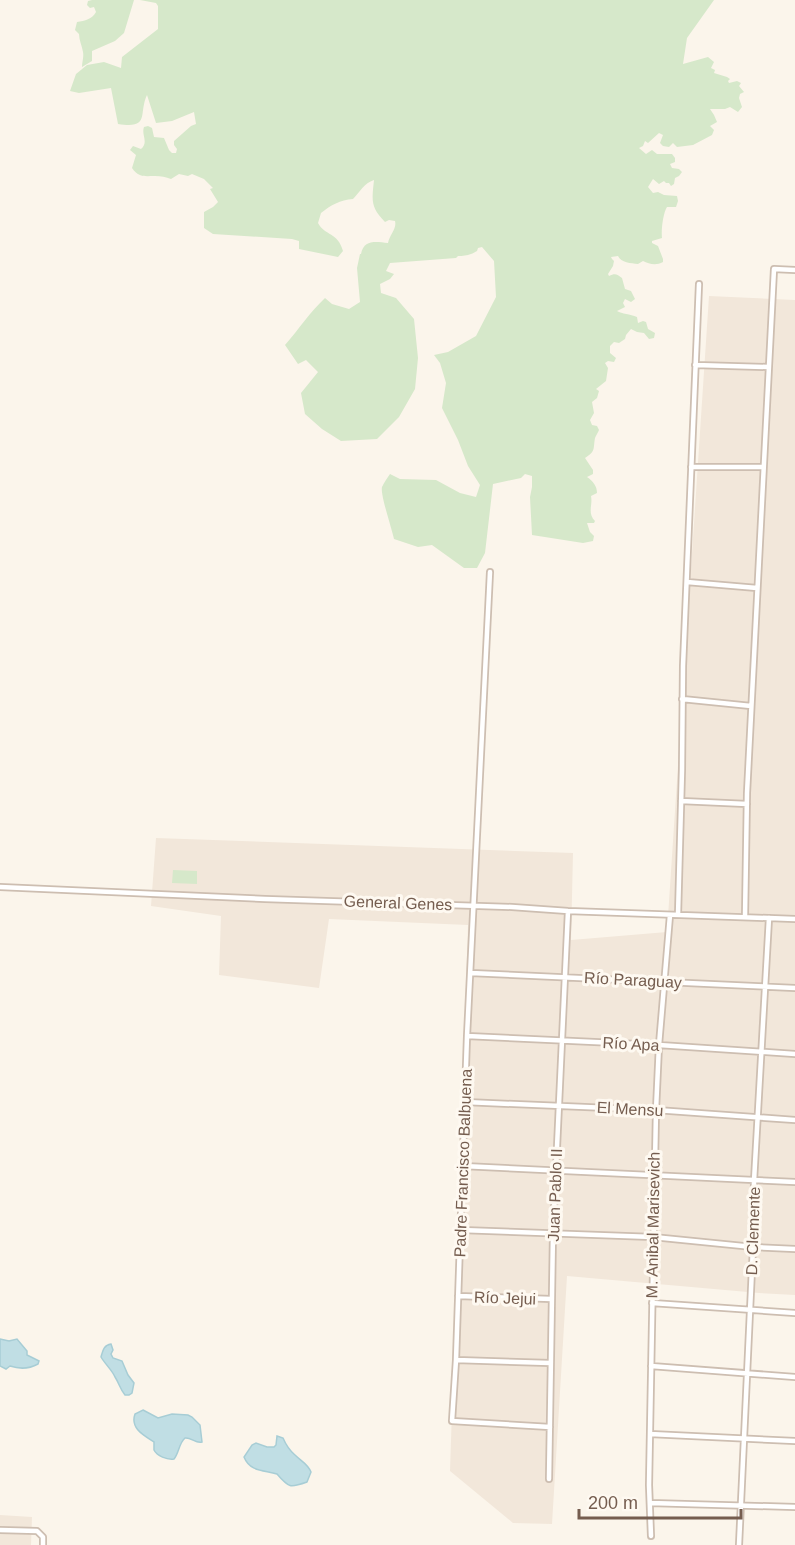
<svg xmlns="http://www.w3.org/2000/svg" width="795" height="1545" viewBox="0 0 795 1545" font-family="Helvetica,sans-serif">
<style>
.residential{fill:#f2e7da}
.green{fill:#d6e8ca}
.water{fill:#c0dee4;stroke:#a7cdd5;stroke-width:1.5}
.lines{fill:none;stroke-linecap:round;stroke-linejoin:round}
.street-casing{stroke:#cdbeb1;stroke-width:8}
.street{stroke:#fff;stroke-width:4.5}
.labels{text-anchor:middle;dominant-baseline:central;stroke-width:6;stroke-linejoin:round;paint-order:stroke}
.street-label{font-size:16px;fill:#755d4f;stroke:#fef9f1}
</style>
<rect width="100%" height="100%" fill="#fbf5eb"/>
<path class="residential" d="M709,296L795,300V1295L759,1293L567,1276L552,1524L513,1523L450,1471L468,925L329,919L319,988L219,975L221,916L151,906L156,838L573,853L571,940L667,932Z
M0,1515L32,1517L31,1545H0Z"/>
<path class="green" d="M92,0H134L124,33L115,41L92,51V61L82,67C82,62 84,57 83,52C82,46 79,40 79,34L75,30L77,22C85,21 92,19 96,12L94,7L90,8L87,5L88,1Z
M140,0H714L687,38L683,64L708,57L714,62L711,68L715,70L714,73L727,77L730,79L728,81L729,83L737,81L741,83L739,86L744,92L740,94L739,98L742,107L738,112L730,107L725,109H710L714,115L717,122L710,126L714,130L712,135L693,145L677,147L673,143L669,147L663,146L660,143L663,135L659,133L648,143L645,141L643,146L639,148L646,154L652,150L657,154H672L675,158V162L670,164L672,168L679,169L682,172L679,176L675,178L674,184L671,186L669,183H666L664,181L659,184L653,179L648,187L653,193L658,192L664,195L677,196L678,201L676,207H667C663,213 661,231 662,238L652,241V243L658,246L663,259V262C656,266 649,264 643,261L638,264C631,263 621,263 618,256L611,257L612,259L614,261L613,266L608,274L609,276C615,273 617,274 622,278L625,289L631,291L635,299L631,302L625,299L623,303L625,307L617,311C622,314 630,314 637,317L638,323L643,321L646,322L648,329L655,333L654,338L649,339L644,333L637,332L631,329L626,335L625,339L619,343L614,342L610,346V353L616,358L614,362L608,361L605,363L608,368L606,381L596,389L599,391L597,398L592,402L594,413L590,420L592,425L597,426L599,430C598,433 596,435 595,438C593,449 596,451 585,458L593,470V474L587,477C593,481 597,486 597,493L591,496C593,505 587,513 595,521L594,523H587L590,532L594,536L593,541L583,543L532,535L530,497L532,487V476L525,474L521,478L493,484L485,553L477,568H464L432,545L418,547L394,539C392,529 380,494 382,487C384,483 387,478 390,474L400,479L436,480L460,493L476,497L480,485L468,466L458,440L442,408L446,383L440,363L434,355L448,352L476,336L496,297L494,261L482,247L478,248L477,251C471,255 465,256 458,256L456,258L390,263L386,271L394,274L390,279L380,284L381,293L396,298L414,319L418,358L415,389L399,417L377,439L341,441L322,429L305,414L301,393L318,372L306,360L298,364L285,345C299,329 310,312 325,298L332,304L349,309L360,302L357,268L360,254H361C364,239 376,242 388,243C390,234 397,229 395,221L389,220L385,222C370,207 372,200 374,180C364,183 360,192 353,199C340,200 331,205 321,213L318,223C325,236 338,232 343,251L338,257L299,249V241L292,239L213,234L204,228V212L213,207L218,202L210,189L213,188L204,179L192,174L188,176L179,174L171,179C166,177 161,176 155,176C145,176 139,178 132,168L136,155L130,150L133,146L141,149C149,142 141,135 144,127L148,126L152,128L154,137L164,138L169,150L172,153H176L177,149L174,145V141L191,126L196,124L194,112L172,121L156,123L147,95C138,114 151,129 118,124L111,88L79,93L70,91L76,74L87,65L104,62L121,68L122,57L158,29V6L156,3Z
M173,870L197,871V884L172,883Z"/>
<path class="water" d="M0,1339L9,1341L17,1339L27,1351V1355L39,1361L38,1364C29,1369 19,1369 10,1366L6,1369L0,1366Z
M111,1344L113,1350L111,1354L113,1358L122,1361L128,1375L134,1383L132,1393L129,1395H125C120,1389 119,1383 115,1377C112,1370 105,1364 101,1357C103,1350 104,1345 111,1344Z
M143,1410L158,1418L172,1414L188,1415L192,1417L200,1425L202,1442C196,1444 191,1437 185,1438C179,1443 179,1453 174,1459C167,1460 157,1456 154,1450V1442C143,1435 130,1428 135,1414Z
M277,1436L283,1438C286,1445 289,1450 295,1455C301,1461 308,1464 311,1472L307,1482C290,1488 289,1488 277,1474C264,1470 250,1472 244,1457L252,1445L256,1443L267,1447H274L276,1445Z"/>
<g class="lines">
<defs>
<path id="street" d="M695,365L768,367
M691,467H763
M490,572L467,1036L456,1360L452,1421L550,1427
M687,582L757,588
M682,699L751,706
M681,801L747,804
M0,887L265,899L512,907L568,911L795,919
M678,915L682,770L683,666L699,284
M745,917L747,793L774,269L795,270
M471,973L795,988
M467,1036L659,1045L795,1054
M465,1102L656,1110L795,1120
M463,1166L795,1182
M461,1230L653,1237L753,1247L795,1249
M458,1296L551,1299
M652,1303L795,1313
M456,1360L550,1363
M651,1366L795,1377
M650,1434L795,1441
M549,1479L553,1233L568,911
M650,1503L795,1507
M0,1530L37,1531L43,1537V1545
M651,1536L649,1485L656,1110L659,1045L670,915
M739,1545L753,1247L754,1181L769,918"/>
</defs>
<use href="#street" class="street-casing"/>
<use href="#street" class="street"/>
</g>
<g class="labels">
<g class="street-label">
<text transform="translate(398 903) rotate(2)">General Genes</text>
<text transform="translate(633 980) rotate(3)">Río Paraguay</text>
<text transform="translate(631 1044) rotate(3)">Río Apa</text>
<text transform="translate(630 1109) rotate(3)">El Mensu</text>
<text transform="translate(463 1163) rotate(-88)">Padre Francisco Balbuena</text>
<text transform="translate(555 1195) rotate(-88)">Juan Pablo II</text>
<text transform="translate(653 1225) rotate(-89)">M. Anibal Marisevich</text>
<text transform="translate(753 1231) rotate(-88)">D. Clemente</text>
<text transform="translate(505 1298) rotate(2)">Río Jejui</text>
</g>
</g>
<path d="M579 1509v9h162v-9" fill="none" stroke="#755d4f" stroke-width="3"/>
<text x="588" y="1509" font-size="18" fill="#755d4f" stroke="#fef9f1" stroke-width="4.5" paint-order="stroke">200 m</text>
</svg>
